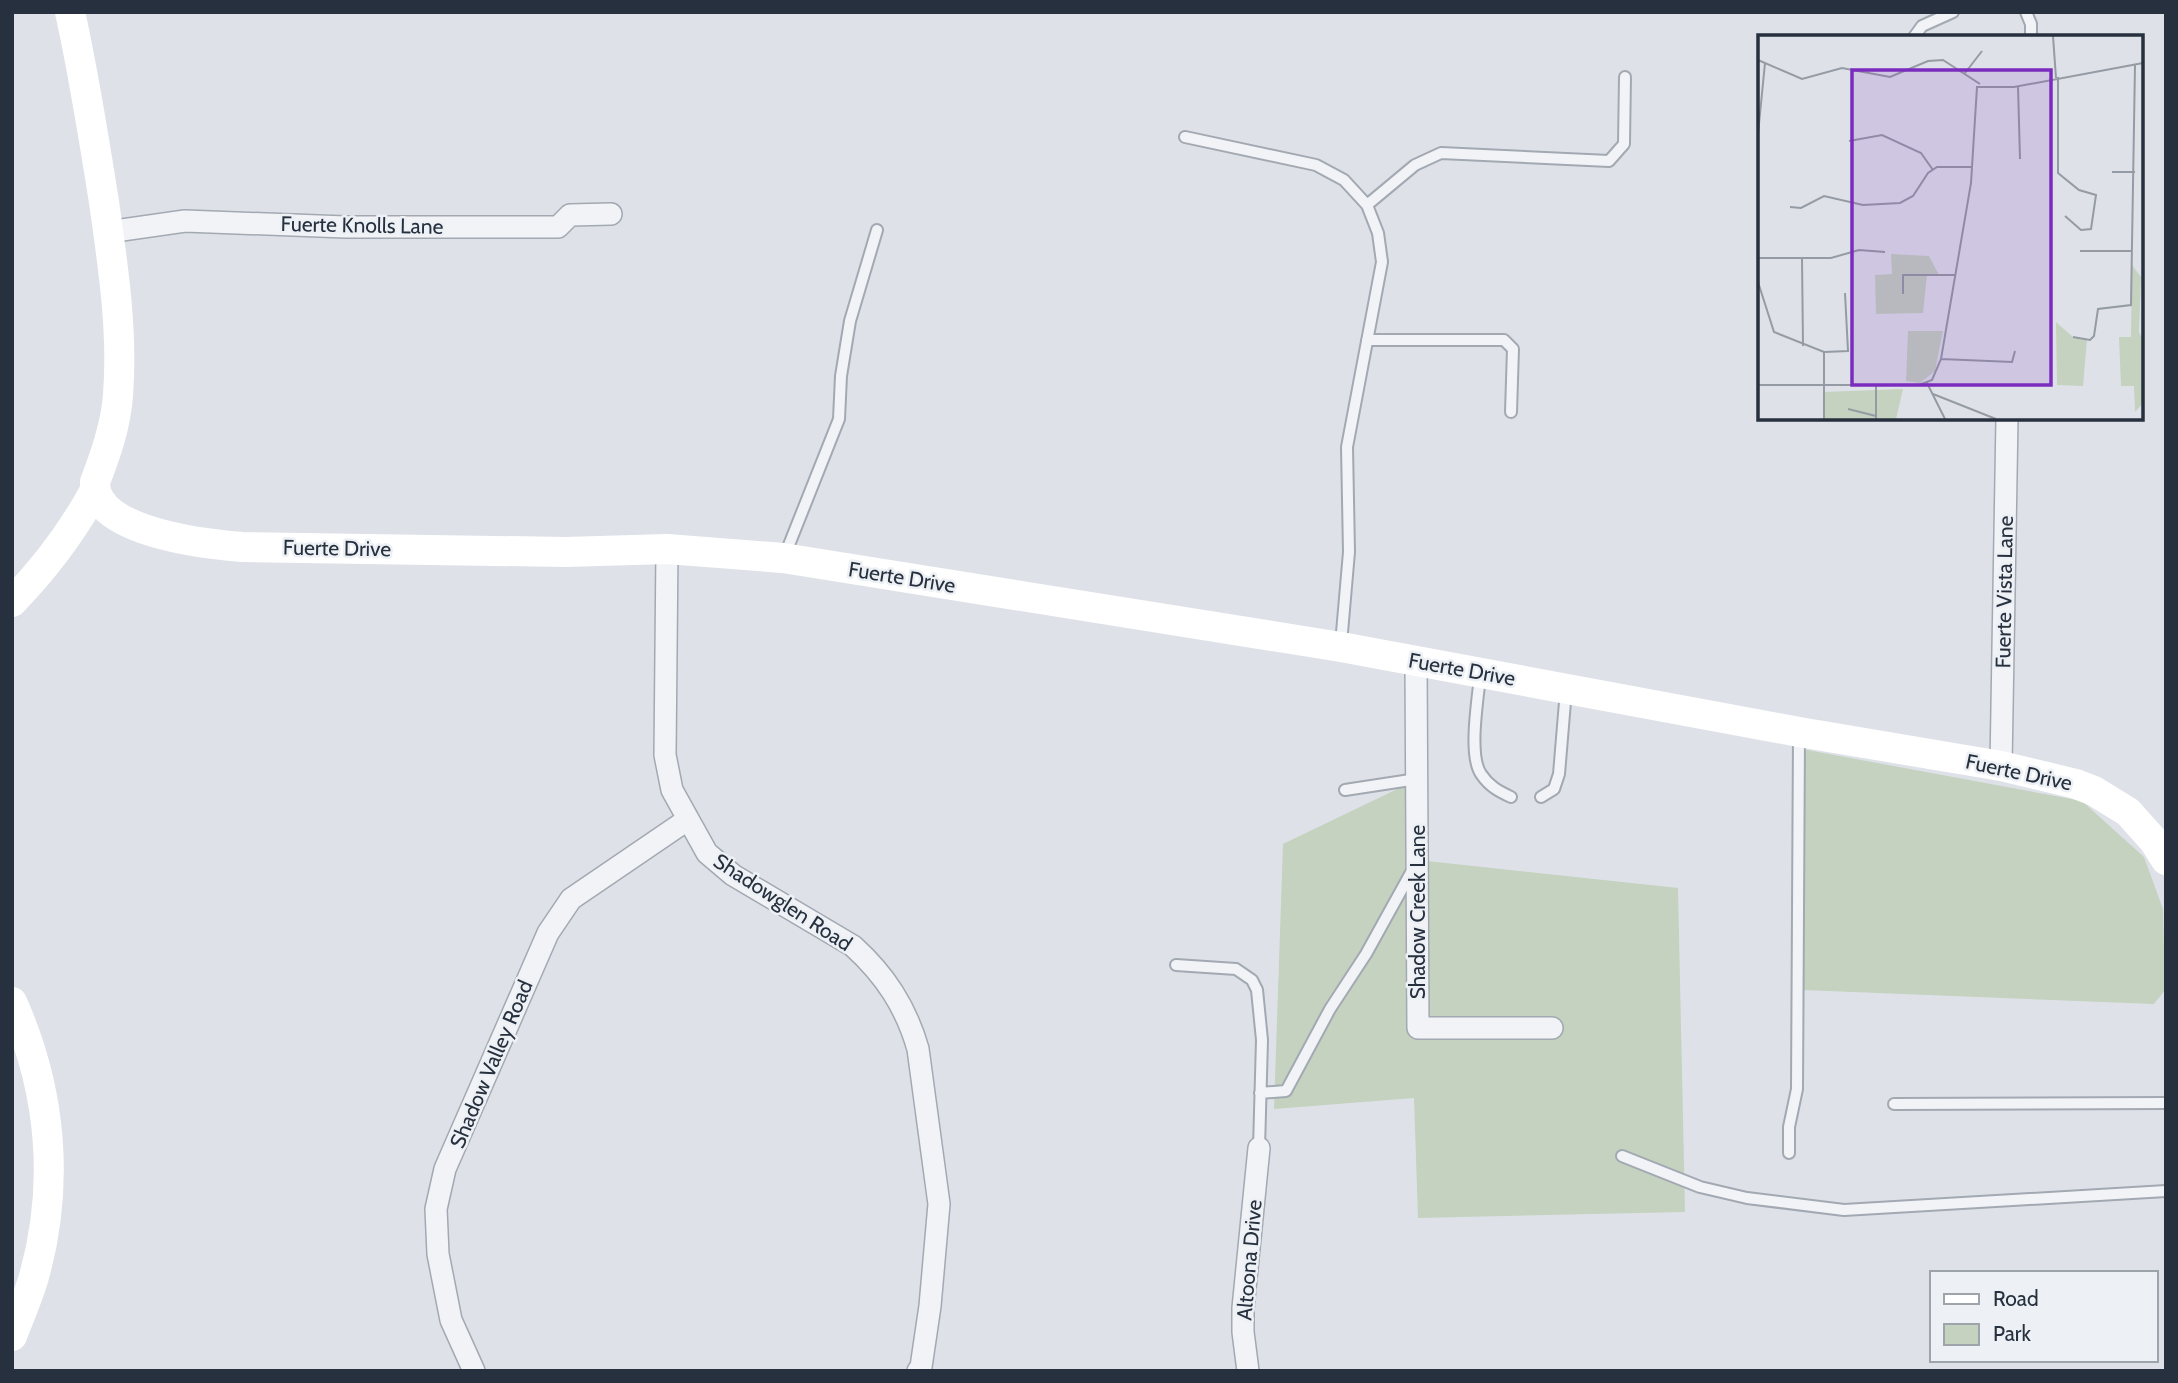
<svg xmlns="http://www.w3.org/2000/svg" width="2178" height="1383" viewBox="0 0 2178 1383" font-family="Cabin,sans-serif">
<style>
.green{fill:#c4d2bf}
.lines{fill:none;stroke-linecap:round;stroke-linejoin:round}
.lane-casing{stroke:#a3a9b2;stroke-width:14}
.street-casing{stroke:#a3a9b2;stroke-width:24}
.lane{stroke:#f1f3f6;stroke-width:10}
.street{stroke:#f1f3f6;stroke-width:21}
.secondary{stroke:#fff;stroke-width:30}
.labels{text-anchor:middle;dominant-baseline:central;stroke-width:5;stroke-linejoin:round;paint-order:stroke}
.street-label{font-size:21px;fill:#27303e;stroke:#edf1f5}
.inset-road{fill:none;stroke:#959ba4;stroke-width:2}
.view{fill:#7b2cbf;fill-opacity:0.15;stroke:#7b2cbf;stroke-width:3.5}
.inset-edge{fill:none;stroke:#27303e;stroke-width:3.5}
</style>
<rect width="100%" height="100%" fill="#dee2e8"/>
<path class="green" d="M1802,749L2082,801L2144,857L2163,909L2165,990L2154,1004L1803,990Z
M1418,779V860L1678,888L1685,1212L1418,1218L1414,1098L1274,1109L1283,844Z"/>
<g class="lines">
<defs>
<path id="lane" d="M2026,12L2031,24V37
M1914,37L1922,26L1953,12
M1185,137L1316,165L1344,180L1367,205L1378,233L1382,262L1347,447L1349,552L1341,644
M1367,205L1415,165L1441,153L1609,161L1624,144L1625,77
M1367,340H1504L1513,349L1511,412
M785,555L839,419L841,376L850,321L877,230
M1480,676C1478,699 1468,755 1481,774C1489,786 1498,791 1511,797
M1345,790L1417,779
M1541,797L1554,789L1559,774L1566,690
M1176,965L1236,969L1252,980L1257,990L1262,1040L1259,1148
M1260,1093L1286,1091L1330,1009L1366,954L1413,869
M1894,1104L2166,1103
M1789,1153V1127L1797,1089L1799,735
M1622,1156L1700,1187L1747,1198L1844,1210L2166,1191"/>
<path id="street" d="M108,232L185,221L345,227H558L570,215L611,214
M667,549L665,755L672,790L707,853L733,875L853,946C885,975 906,1007 918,1049L939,1204L930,1306L921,1367L918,1371
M1416,662L1418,1028H1552
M2001,766L2007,418
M474,1371L451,1320L438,1254L436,1209L445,1169L548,933L571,899L687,820
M1248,1371L1243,1332V1308L1259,1148"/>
</defs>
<use href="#lane" class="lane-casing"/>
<use href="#street" class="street-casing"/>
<use href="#lane" class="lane"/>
<use href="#street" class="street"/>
<path class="secondary" d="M70,12C84,75 94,139 104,202C113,266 123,331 118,395C116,425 106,454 95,482C93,532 205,544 242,547L565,552L667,549L783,558L1341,647L1799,732L2001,766L2076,784L2094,791L2128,812L2154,841L2166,860
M12,602C45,568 73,531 95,490
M12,1002C52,1091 60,1187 33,1280C27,1299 19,1318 12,1336"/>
</g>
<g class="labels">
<g class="street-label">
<text transform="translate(362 225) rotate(1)">Fuerte Knolls Lane</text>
<text transform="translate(337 548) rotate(1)">Fuerte Drive</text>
<text transform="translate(902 577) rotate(9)">Fuerte Drive</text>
<text transform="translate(2004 592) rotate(-89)">Fuerte Vista Lane</text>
<text transform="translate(1462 669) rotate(10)">Fuerte Drive</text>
<text transform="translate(2019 772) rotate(12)">Fuerte Drive</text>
<text transform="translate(783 902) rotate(33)">Shadowglen Road</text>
<text transform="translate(1417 912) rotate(-90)">Shadow Creek Lane</text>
<text transform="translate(491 1064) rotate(-67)">Shadow Valley Road</text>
<text transform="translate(1249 1260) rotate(-85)">Altoona Drive</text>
</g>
</g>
<g transform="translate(1758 35)">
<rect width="385" height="385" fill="#dee2e8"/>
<path d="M133,219L171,221L181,240H169L165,278L118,279L117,240L134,239ZM374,230L383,242L381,297L385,305V368L377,377L376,351H363L361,302H373ZM298,287L315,302L329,304L325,351L299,350ZM150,296H185L177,336L162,348L148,346ZM145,354L138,384H66V357Z" fill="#c4d2bf"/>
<path class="inset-road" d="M295,1L298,43M0,25L44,44L84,33L132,42L170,26L185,25L222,49M207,38L224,16M300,42V138L321,155L338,160L333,194L323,195L307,181M260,51L262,124M0,99L7,28M91,106L124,100L163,118L175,135M354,137H377M32,172L43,173L66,161L105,170L142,168L155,161L170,138L179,132H214M322,216H373M0,223H73L101,215L127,217M44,223L45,311M0,247L16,297L66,317L90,316L87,258M145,259V240H198M315,302L332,305L336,301L340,274L373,270L377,30M66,317V384M183,324L254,327L257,316M169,348L187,384M0,350H161L174,345L183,324L213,148L219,52H256L385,28M175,359L238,384M90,374L118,381M118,384V350"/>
<path class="view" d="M94,35H293V350H94Z"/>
<rect width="385" height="385" class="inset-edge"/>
</g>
<rect width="2178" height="1383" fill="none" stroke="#27303e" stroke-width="28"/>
<rect x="1930" y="1271" width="228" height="91" fill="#edf1f5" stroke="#9ea4ac" stroke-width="2"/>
<rect x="1944" y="1294" width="35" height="10" fill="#ffffff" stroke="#9ea4ac" stroke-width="2"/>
<text x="1993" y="1306" font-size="21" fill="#27303e">Road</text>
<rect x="1944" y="1324" width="35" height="21" fill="#c4d2bf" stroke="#9ea4ac" stroke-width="2"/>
<text x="1993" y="1341" font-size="21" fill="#27303e">Park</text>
</svg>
